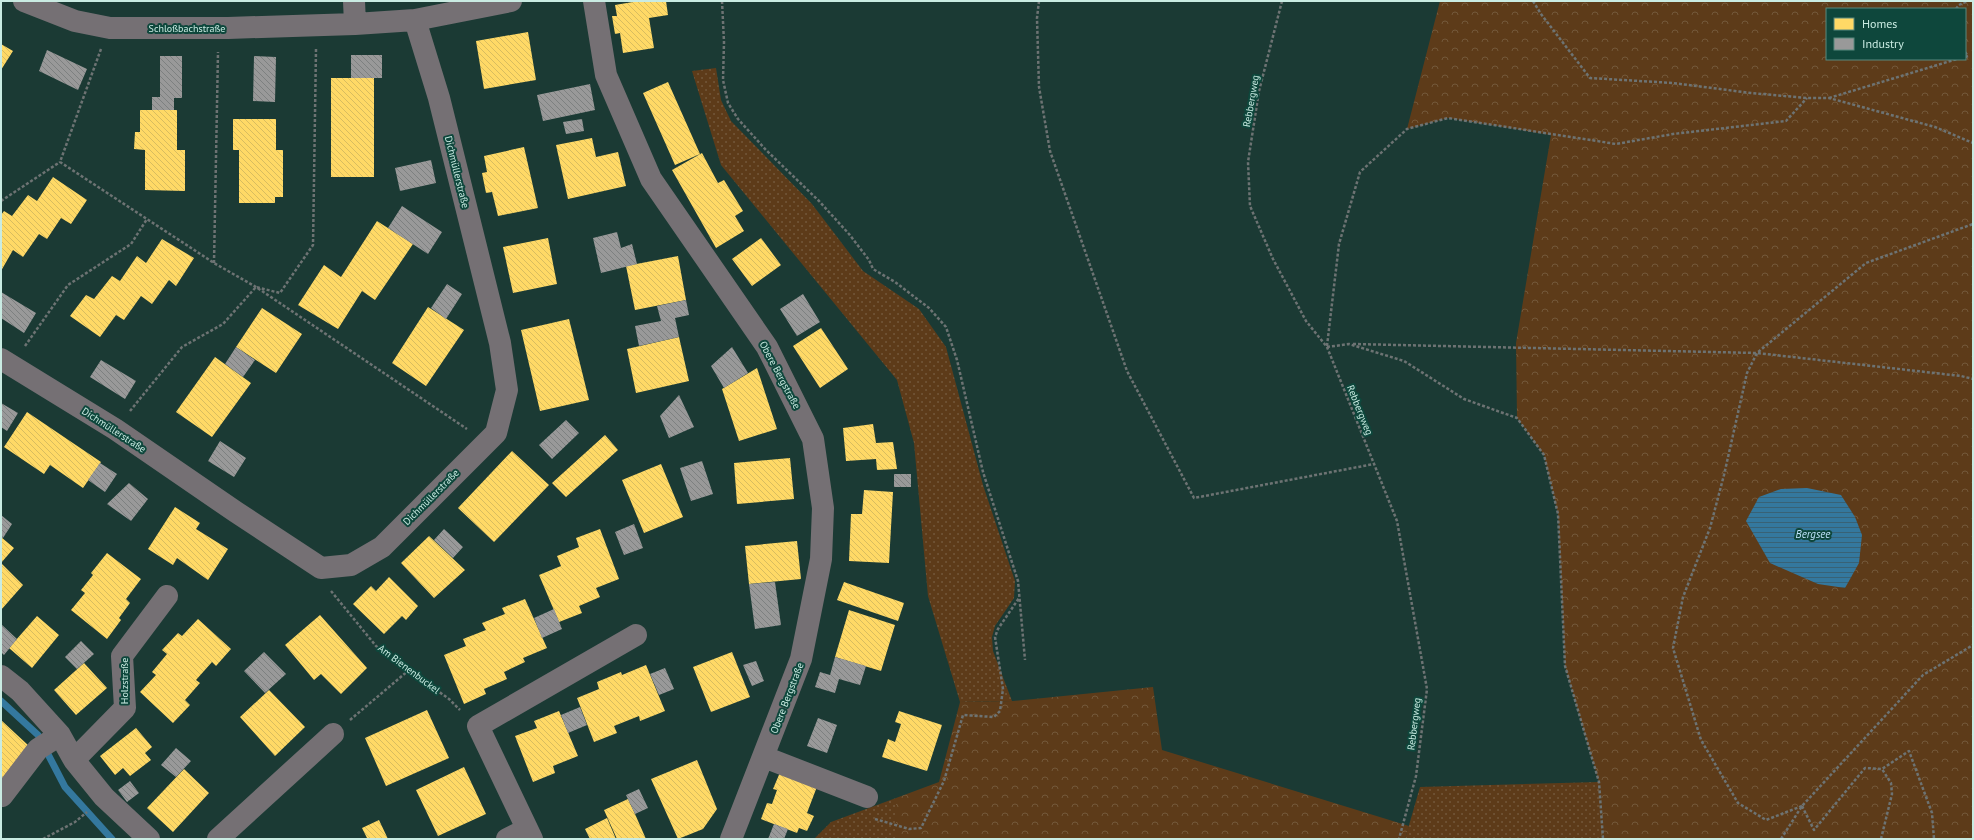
<svg xmlns="http://www.w3.org/2000/svg" width="1974" height="840" viewBox="0 0 1974 840" font-family="'PT Sans',sans-serif">
<style>
.grass{fill:url(#grass-dots)}
.forest{fill:url(#forest-crowns);fill-rule:evenodd}
.water{fill:url(#water-rules)}
.homes{fill:url(#homes-back-hatch)}
.industry{fill:url(#industry-back-hatch)}
.lines{fill:none;stroke-linecap:round;stroke-linejoin:round}
.stream{stroke:#34789e;stroke-width:7}
.path{stroke:#6d7373;stroke-width:2.5;stroke-dasharray:3 2;stroke-linecap:butt}
.minor{stroke:#757074;stroke-width:22}
.labels{text-anchor:middle;dominant-baseline:central;stroke-width:4;stroke-linejoin:round;paint-order:stroke}
.street-label{font-size:10px;fill:#c9ebe2;stroke:#0e473c}
.water-label{font-size:11px;font-style:italic;fill:#bfe3fb;stroke:#0e473c}
</style>
<defs>
<pattern id="grass-dots" width="8" height="8" patternUnits="userSpaceOnUse"><rect width="8" height="8" fill="#5d3b19"/><path d="M2 2h.1M6 6h.1" fill="none" stroke="#73583a" stroke-width="1.8" stroke-linecap="round"/></pattern>
<pattern id="forest-crowns" width="20" height="18" patternUnits="userSpaceOnUse"><rect width="20" height="18" fill="#5d3b19"/><path d="M2 6a3 3 0 1 1 6 0M12 15a3 3 0 1 1 6 0" fill="none" stroke="#73583a"/></pattern>
<pattern id="water-rules" width="6" height="5" patternUnits="userSpaceOnUse"><rect width="6" height="5" fill="#34789e"/><path d="M0 2.5h6" fill="none" stroke="#386276"/></pattern>
<pattern id="homes-back-hatch" width="6" height="6" patternUnits="userSpaceOnUse"><rect width="6" height="6" fill="#ffd966"/><path d="M-1 5l2 2M0 0l6 6M5-1l2 2" fill="none" stroke="#d8bc5f"/></pattern>
<pattern id="industry-back-hatch" width="6" height="6" patternUnits="userSpaceOnUse"><rect width="6" height="6" fill="#999"/><path d="M-1 5l2 2M0 0l6 6M5-1l2 2" fill="none" stroke="#7d8080"/></pattern>
</defs>
<rect width="100%" height="100%" fill="#1b3a34"/>
<path class="grass" d="M716,68L721,100L731,121L812,204L863,271L919,309L946,347L983,485L1015,581L1014,598L995,626L992,637L993,651L1012,701L960,702L928,596L914,443L897,380L721,165L692,71Z
M1599,782L1603,839H1405L1420,787Z
M896,798V839H814L831,822Z"/>
<path class="forest" d="M1440,1H1973V839H1603L1599,782L1565,666L1558,514L1544,455L1517,418L1516,343L1551,135L1448,118L1407,129ZM1827,9H1965V59H1827Z
M1153,687L1162,750L1409,826L1405,839H896V798L939,782L960,702L1013,701Z"/>
<path class="water" d="M1807,488L1841,495L1855,517L1862,535L1859,563L1845,588L1818,584L1770,563L1746,521L1759,497L1781,489Z"/>
<path class="homes" d="M639,1H666L668,15L649,18L654,48L623,53L620,33L615,34L612,16H617L615,5Z
M528,32L536,80L484,89L476,41Z
M1,44L13,51L1,70Z
M331,78H374V177H331Z
M668,82L700,154L675,165L643,93Z
M140,110H177V150H185V191L145,190V150L134,149L135,132H140Z
M233,119H276V150H283V197H275V203H239V150H233Z
M592,138L596,157L618,152L626,186L568,199L556,145Z
M524,147L538,208L498,216L492,192L486,193L482,173L487,172L484,156Z
M702,153L718,183L724,180L743,211L735,216L744,231L716,248L672,170Z
M53,177L87,200L71,224L61,218L47,239L39,234L23,257L13,250L1,271V215L4,211L12,216L28,195L37,201Z
M377,221L413,244L375,300L362,291L338,329L298,305L324,265L341,277Z
M548,238L557,284L513,293L503,247Z
M761,238L781,265L752,286L732,259Z
M162,239L194,258L176,286L169,280L152,304L141,296L124,320L116,315L100,337L70,316L86,295L94,299L112,276L120,281L137,256L146,263Z
M678,256L686,300L635,310L626,266Z
M428,307L464,330L426,386L392,363Z
M262,308L302,334L276,373L236,347Z
M569,319L589,400L540,411L521,330Z
M821,328L848,369L820,388L793,346Z
M679,337L689,381L636,393L627,349Z
M215,357L251,383L212,437L176,412Z
M757,368L777,429L739,441L722,389Z
M27,412L101,462L83,488L50,465L44,474L4,447Z
M873,424L876,443L893,442L897,469L877,470L876,459L846,461L843,428Z
M605,435L618,450L566,497L552,483Z
M512,451L549,485L494,542L458,508Z
M790,458L794,499L737,504L734,463Z
M661,464L683,517L644,533L622,480Z
M864,490L893,492L889,563L849,561L851,514H862Z
M175,507L200,523L196,529L228,549L208,580L177,558L173,565L148,549Z
M600,529L619,579L596,588L600,597L579,606L582,613L559,622L539,575L561,566L557,556L579,547L576,538Z
M429,536L465,570L434,598L401,563Z
M1,537L14,548L1,563Z
M797,541L801,579L749,584L745,546Z
M107,553L141,579L126,599L130,603L119,618L121,620L107,639L71,610L85,593L81,590L93,575L91,573Z
M1,563L23,585L1,610Z
M389,577L418,606L406,620L402,616L384,634L353,604L371,586L376,591Z
M844,582L904,603L898,621L837,600Z
M525,599L547,648L523,658L525,662L504,672L507,679L484,689L486,694L464,704L444,655L466,646L463,639L486,630L482,623L505,614L502,608Z
M849,610L895,625L881,671L835,657Z
M320,615L367,668L341,694L321,674L314,680L285,645Z
M37,616L59,635L32,668L9,648Z
M198,619L231,649L216,666L212,662L196,680L200,683L185,700L190,705L173,723L140,692L156,675L152,672L167,654L162,650L178,633L182,636Z
M732,652L750,697L711,712L693,667Z
M84,663L107,688L76,715L54,690Z
M646,665L665,711L640,721L639,716L614,726L617,733L594,742L577,698L599,689L597,682L621,672L622,675Z
M269,690L305,727L275,756L240,717Z
M427,710L449,758L386,786L365,738Z
M559,711L578,756L553,766L555,773L533,782L515,736L537,728L534,721Z
M899,711L942,725L927,771L882,757L888,739L895,742L901,724L895,722Z
M1,720L29,746L1,783Z
M136,728L152,747L145,753L151,760L130,776L123,768L115,775L100,756Z
M697,760L717,809L703,829L678,839L651,779Z
M464,767L486,814L438,836L416,790Z
M184,769L209,793L173,832L147,808Z
M781,770L818,784L807,813L814,816L807,831L799,828L797,833L761,819L767,803L772,804L777,790L773,789Z
M628,799L635,814L646,839H617L604,810Z
M607,818L616,839H590L585,829Z
M379,820L388,839H365L367,838L362,828Z"/>
<path class="industry" d="M47,50L87,69L78,90L39,71Z
M351,55H382V78H351Z
M160,56H182V98H174V110H152V97H160Z
M254,56L276,57L275,102L253,101Z
M590,84L595,110L543,121L537,95Z
M582,119L584,131L566,134L563,122Z
M431,160L436,183L400,191L395,168Z
M402,206L442,232L428,254L388,228Z
M617,232L621,248L632,244L637,264L601,273L593,238Z
M447,284L462,294L446,319L431,308Z
M1,292L36,313L24,333L1,318Z
M803,294L820,322L797,336L780,309Z
M686,300L689,315L675,318L679,337L639,346L635,326L661,321L657,306Z
M236,347L255,360L243,377L225,364Z
M732,347L748,373L724,388L711,366Z
M101,360L136,381L125,399L90,377Z
M679,395L694,427L669,438L660,416Z
M1,403L18,413L7,431L1,427Z
M566,420L579,433L552,459L539,445Z
M220,441L246,458L234,477L208,461Z
M702,461L713,494L691,501L680,468Z
M100,463L117,474L105,492L88,480Z
M894,474H911V487H894Z
M129,483L148,499L131,521L107,504Z
M1,515L12,524L3,538L1,537Z
M634,524L643,548L624,555L615,532Z
M444,529L463,547L453,558L434,540Z
M775,582L781,625L755,629L749,584Z
M554,609L562,629L542,638L534,618Z
M2,625L17,639L4,655L1,652Z
M81,641L94,654L77,669L65,657Z
M264,652L286,674L265,693L244,671Z
M835,657L866,666L860,685L839,679L835,693L815,687L820,672L830,675Z
M756,661L764,681L752,686L743,665Z
M665,668L674,689L659,695L650,674Z
M580,707L587,725L568,733L561,715Z
M818,718L837,725L827,753L807,746Z
M176,748L191,761L176,777L161,765Z
M130,781L139,793L127,802L118,790Z
M639,789L648,808L635,814L626,795Z
M774,824L788,829L784,839H768Z"/>
<g class="lines">
<path class="stream" d="M1,701L38,735L65,787L112,839"/>
<path class="path" d="M722,1L724,42L723,80L728,103L738,119L766,150L819,201L849,234L869,260L873,269L895,282L929,308L946,327L957,360L983,472L1018,581L1025,660
M1039,1L1037,18L1039,87L1050,151L1127,371L1194,498L1374,464
M1282,1L1259,91L1248,162L1250,206L1273,259L1306,321L1327,347L1397,521L1427,689L1416,776L1399,839
M1533,1L1541,14L1590,78L1673,83L1751,93L1807,98H1829L1935,127L1973,143
M1956,9L1959,5L1967,1
M101,49L60,162L214,263L256,287L467,429
M1965,52L1968,56L1965,57
M1829,98L1957,59
M1,201L60,162
M214,263L218,52
M1353,344L1757,353L1961,376L1973,379
M25,346L68,285L131,244L147,219
M1327,346L1339,244L1360,172L1407,129L1448,118L1616,144L1673,134L1786,121L1807,98
M1327,347L1349,344L1404,361L1464,399L1517,418L1544,455L1558,514L1565,666L1599,782L1603,839
M130,411L182,347L223,324L256,287L280,293L313,245L316,49
M331,591L376,646L449,699L460,710
M350,720L409,670
M1802,806L1766,820L1738,803L1701,740L1673,648L1683,597L1710,528L1724,475L1747,373L1757,353L1866,263L1973,224
M1802,806L1814,830L1865,768L1882,769L1909,751L1932,813L1934,839
M875,819L909,829L921,828L944,781L963,715L994,717L1000,711L1003,689L995,637L998,629L1019,598
M43,839L75,822L87,812
M1781,839L1802,806L1923,675L1973,645
M1881,839L1892,794L1891,783L1882,769"/>
<path class="minor" d="M24,1L75,21L110,28H228L355,24L354,1
M594,1L606,75L651,179L767,347L813,439L823,508L821,559L801,659L731,839
M355,24L415,20L511,1
M1,359L115,429L236,512L321,568L351,565L382,547L496,433L507,390L500,343L439,98L415,20
M1,676L20,691L60,735L74,760L104,797L149,839
M764,757L867,797
M74,760L125,708L122,656L167,596
M2,796L38,749L60,735
M218,839L333,734
M507,839L527,829
M532,839L478,726L636,635"/>
</g>
<g class="labels">
<g class="street-label">
<text x="187" y="28">Schloßbachstraße</text>
<text transform="translate(1251 101) rotate(-80)">Rebbergweg</text>
<text transform="translate(457 172) rotate(76)">Dichmüllerstraße</text>
<text transform="translate(780 375) rotate(62)">Obere Bergstraße</text>
<text transform="translate(1360 410) rotate(68)">Rebbergweg</text>
<text transform="translate(114 430) rotate(33)">Dichmüllerstraße</text>
<text transform="translate(431 497) rotate(-45)">Dichmüllerstraße</text>
<text transform="translate(409 669) rotate(37)">Am Bienenbuckel</text>
<text transform="translate(124 681) rotate(-90)">Holzstraße</text>
<text transform="translate(787 698) rotate(-69)">Obere Bergstraße</text>
<text transform="translate(1414 724) rotate(-83)">Rebbergweg</text>
</g>
<g class="water-label">
<text x="1813" y="534">Bergsee</text>
</g>
</g>
<rect width="1974" height="840" fill="none" stroke="#c9ebe2" stroke-width="4"/>
<rect x="1826" y="8" width="140" height="52" fill="#0e473c" stroke="#59897e"/>
<rect x="1834" y="18" width="20" height="12" fill="#ffd966" stroke="#59897e"/>
<text x="1862" y="28" font-size="12" fill="#c9ebe2">Homes</text>
<rect x="1834" y="38" width="20" height="12" fill="#999999" stroke="#59897e"/>
<text x="1862" y="48" font-size="12" fill="#c9ebe2">Industry</text>
</svg>
